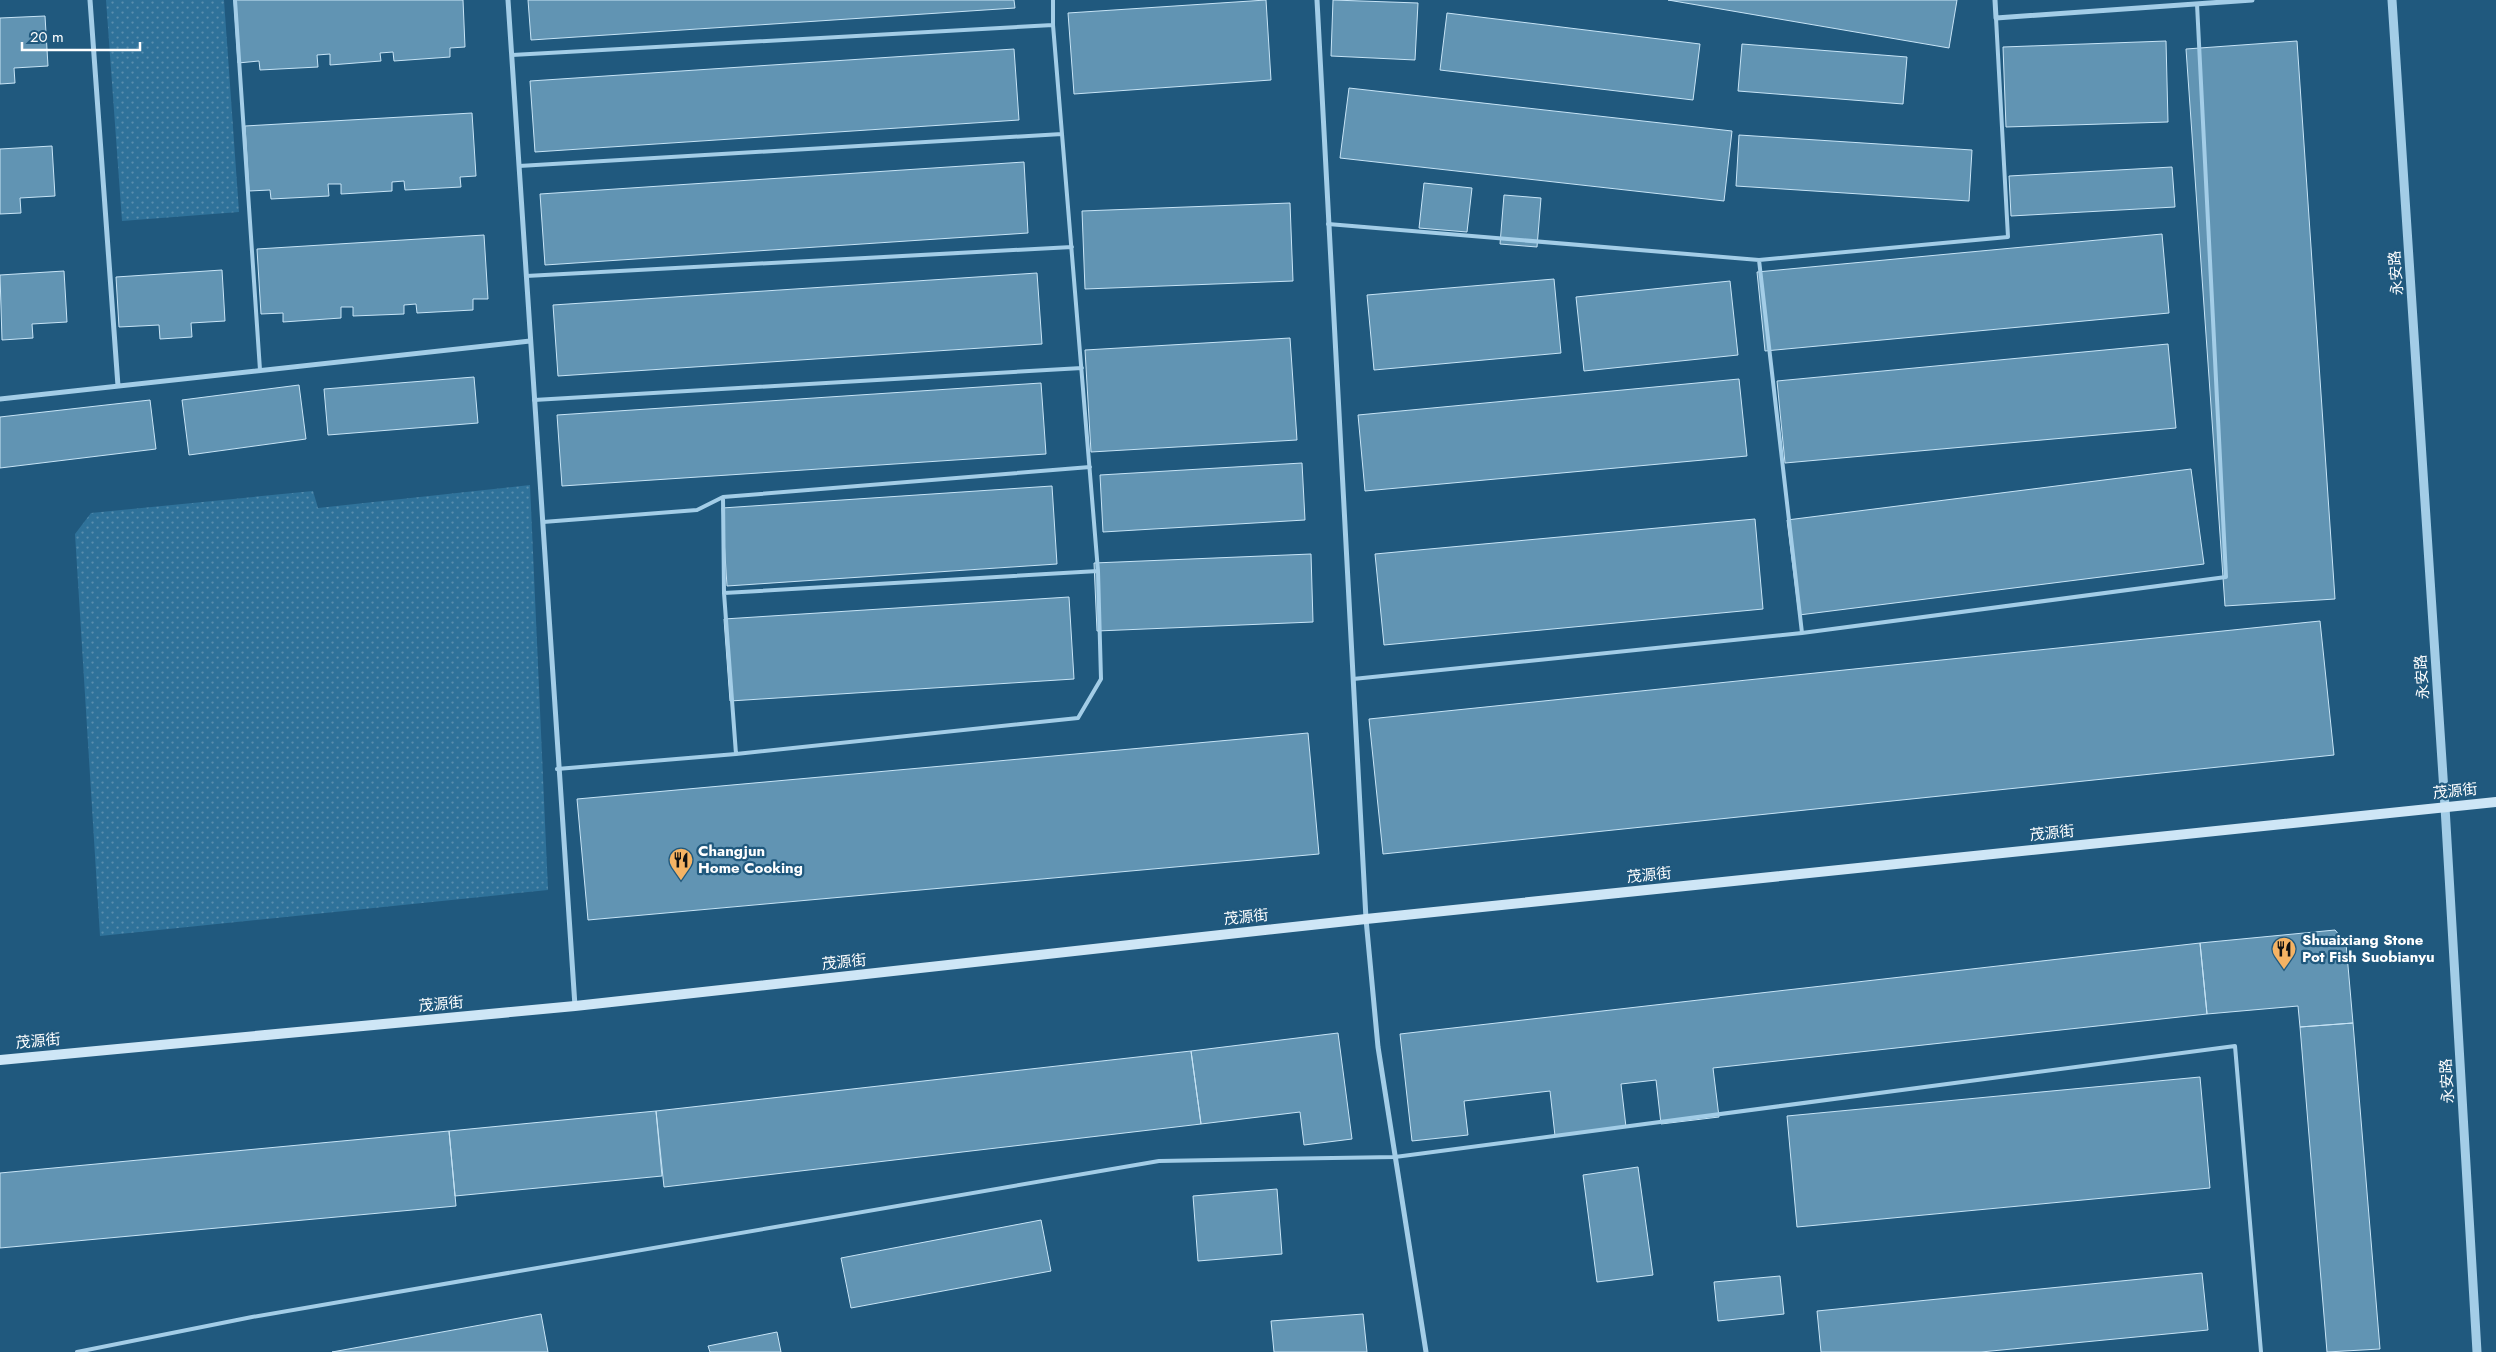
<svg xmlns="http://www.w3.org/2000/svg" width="2496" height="1352" viewBox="0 0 2496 1352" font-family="Jost,'Noto Sans SC',sans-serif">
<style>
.grass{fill:url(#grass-dots)}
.building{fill:#6194b3;stroke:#c7e4f6}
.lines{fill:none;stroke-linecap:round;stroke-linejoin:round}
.service{stroke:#a3cde7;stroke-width:4}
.minor{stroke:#a3cde7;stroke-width:5}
.tertiary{stroke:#a3cde7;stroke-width:9}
.secondary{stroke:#cee6f6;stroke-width:10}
.labels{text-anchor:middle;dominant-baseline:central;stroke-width:4.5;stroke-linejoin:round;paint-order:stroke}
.street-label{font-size:15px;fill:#fff;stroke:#20597e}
.poi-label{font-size:15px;font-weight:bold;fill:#fff;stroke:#20597e;text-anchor:start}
</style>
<defs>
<pattern id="grass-dots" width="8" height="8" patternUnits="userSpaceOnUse" patternTransform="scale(1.25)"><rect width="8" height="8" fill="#2f729a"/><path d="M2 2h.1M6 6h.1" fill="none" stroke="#598eae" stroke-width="1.8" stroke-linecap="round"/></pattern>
</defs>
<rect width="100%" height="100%" fill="#20597e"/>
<path class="grass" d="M106,0H224L239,212L122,221Z
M530,485L548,890L100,936L75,534L91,513L313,491L318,508Z"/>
<path class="building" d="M234,0H463L465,47L450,48V57L394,61L393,52L380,53L381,61L330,65V54L317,55L318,67L260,70L259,61L238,63Z
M528,0H1014L1015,8L531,40Z
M1266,0L1271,80L1074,94L1068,13Z
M1333,0L1418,3L1415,60L1331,56Z
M1668,0H1957L1949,48Z
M1447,13L1700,44L1693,100L1440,70Z
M45,16L48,66L14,68L15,83L0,84V18Z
M2166,41L2168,122L2006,127L2003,47Z
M2297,41L2335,599L2225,606L2186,49Z
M1742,44L1907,57L1903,104L1738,91Z
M1014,49L1019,120L535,152L530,81Z
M1349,88L1732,131L1724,201L1340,158Z
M472,113L476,176L460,177L461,187L405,190L404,181L392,182V191L341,194V184H328L329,196L271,199L270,190L249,191L245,126Z
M1739,135L1972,150L1969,201L1736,186Z
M52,146L55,196L20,198L21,213L0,214V149Z
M1024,162L1028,233L545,265L540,194Z
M2172,167L2175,207L2011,216L2009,176Z
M1424,183L1472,188L1467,232L1419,228Z
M1504,195L1541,198L1537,247L1500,244Z
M1290,203L1293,281L1085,289L1082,211Z
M2162,234L2169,313L1765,351L1757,272Z
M484,235L488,299H473V310L417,313L416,304L404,305V314L353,316V307H341V318L283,322V313L261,314L257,249Z
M222,270L225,321L191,323L192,337L160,339L159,325L119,327L116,277Z
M64,271L67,322L32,324L33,338L2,340L0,275Z
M1037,273L1042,344L558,376L553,305Z
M1554,279L1561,353L1374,370L1367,295Z
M1730,281L1738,355L1584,371L1576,297Z
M1290,338L1297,440L1091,452L1085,350Z
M2168,344L2176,428L1785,463L1777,381Z
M474,377L478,423L328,435L324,389Z
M1739,379L1747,456L1365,491L1358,415Z
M1041,383L1046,454L562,486L557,415Z
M299,385L306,439L189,455L182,400Z
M150,400L156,449L0,468V417Z
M1302,463L1305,520L1103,532L1100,475Z
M2191,469L2204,564L1799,615L1787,520Z
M1052,486L1057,564L727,586L722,508Z
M1755,519L1763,609L1384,645L1375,554Z
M1311,554L1313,622L1097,631L1094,563Z
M1069,597L1074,679L730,701L724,619Z
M2320,621L2334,755L1383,854L1369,719Z
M1308,733L1319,854L588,920L577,799Z
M2335,930L2346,943L2353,1023L2300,1027L2298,1006L2207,1014L2200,943Z
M2200,943L2207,1014L1713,1068L1719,1117L1661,1124L1656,1080L1621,1084L1626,1127L1555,1136L1550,1091L1464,1101L1468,1135L1412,1141L1400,1034Z
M2353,1023L2380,1349L2327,1352L2300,1027Z
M1338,1033L1352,1139L1304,1145L1300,1112L1201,1124L1191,1051Z
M1191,1051L1201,1124L664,1187L656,1111Z
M2200,1077L2210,1188L1797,1227L1787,1116Z
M656,1111L662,1176L455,1196L449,1131Z
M449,1131L456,1206L0,1248V1173Z
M1638,1167L1653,1275L1597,1282L1583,1175Z
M1277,1189L1282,1254L1198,1261L1193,1196Z
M1041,1220L1051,1271L851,1308L841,1258Z
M2202,1273L2208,1330L1981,1352H1821L1817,1311Z
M1780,1276L1784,1314L1718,1321L1714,1282Z
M541,1314L548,1352H332Z
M1363,1314L1367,1352H1274L1271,1321Z
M777,1332L781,1352H710L708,1346Z"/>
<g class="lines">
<path class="service" d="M235,0L260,370
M512,55L1053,25
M519,166L1062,134
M1328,224L1759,260L1802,633
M1759,260L2008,237L1996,18
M526,276L1072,247
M534,400L1082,368
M723,497L1090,467
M543,522L697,510L723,497L724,593L736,754
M724,593L1098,571
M1353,679L1802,633L2226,577L2197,4
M557,769L736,754L1078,718L1101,679L1098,571L1053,25V0
M77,1352L252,1317L1159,1161L1395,1157L2235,1046L2261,1352"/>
<path class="minor" d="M90,0L118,386
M508,0L575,1006
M1317,0L1366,919L1378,1047L1426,1352
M1995,0L1996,18L2252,0
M0,399L530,341"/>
<path class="tertiary" d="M2392,0L2445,807L2477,1352"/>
<path class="secondary" d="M0,1060L575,1006L1366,919L2496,802"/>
</g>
<defs>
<symbol id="restaurant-pin" viewBox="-11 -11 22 30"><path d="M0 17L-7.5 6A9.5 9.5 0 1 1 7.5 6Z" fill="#f5b364" stroke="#20597e"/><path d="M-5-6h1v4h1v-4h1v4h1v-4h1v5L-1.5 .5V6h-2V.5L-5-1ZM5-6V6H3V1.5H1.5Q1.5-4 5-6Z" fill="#111"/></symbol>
</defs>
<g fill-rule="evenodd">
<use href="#restaurant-pin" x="667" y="846" width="28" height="38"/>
<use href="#restaurant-pin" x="2270" y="935" width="28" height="38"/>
</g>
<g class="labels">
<g class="street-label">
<text transform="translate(2396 273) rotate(-94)">永安路</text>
<text transform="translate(2422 677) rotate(-94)">永安路</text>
<text transform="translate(2455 791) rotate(-6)">茂源街</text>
<text transform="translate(2052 833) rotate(-6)">茂源街</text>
<text transform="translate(1649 875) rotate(-6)">茂源街</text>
<text transform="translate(1246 917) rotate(-6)">茂源街</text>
<text transform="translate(844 962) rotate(-6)">茂源街</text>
<text transform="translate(441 1004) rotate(-5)">茂源街</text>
<text transform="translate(38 1041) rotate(-5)">茂源街</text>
<text transform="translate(2447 1081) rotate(-93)">永安路</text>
</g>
<g class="poi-label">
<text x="698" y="851">Changjun<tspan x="698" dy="17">Home Cooking</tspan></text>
<text x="2302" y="940">Shuaixiang Stone<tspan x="2302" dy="17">Pot Fish Suobianyu</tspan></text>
</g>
</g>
<path d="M22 42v8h118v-8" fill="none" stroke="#ffffff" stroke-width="2.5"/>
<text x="30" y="42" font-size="15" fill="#ffffff" stroke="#20597e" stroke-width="4" paint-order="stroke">20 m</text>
</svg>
